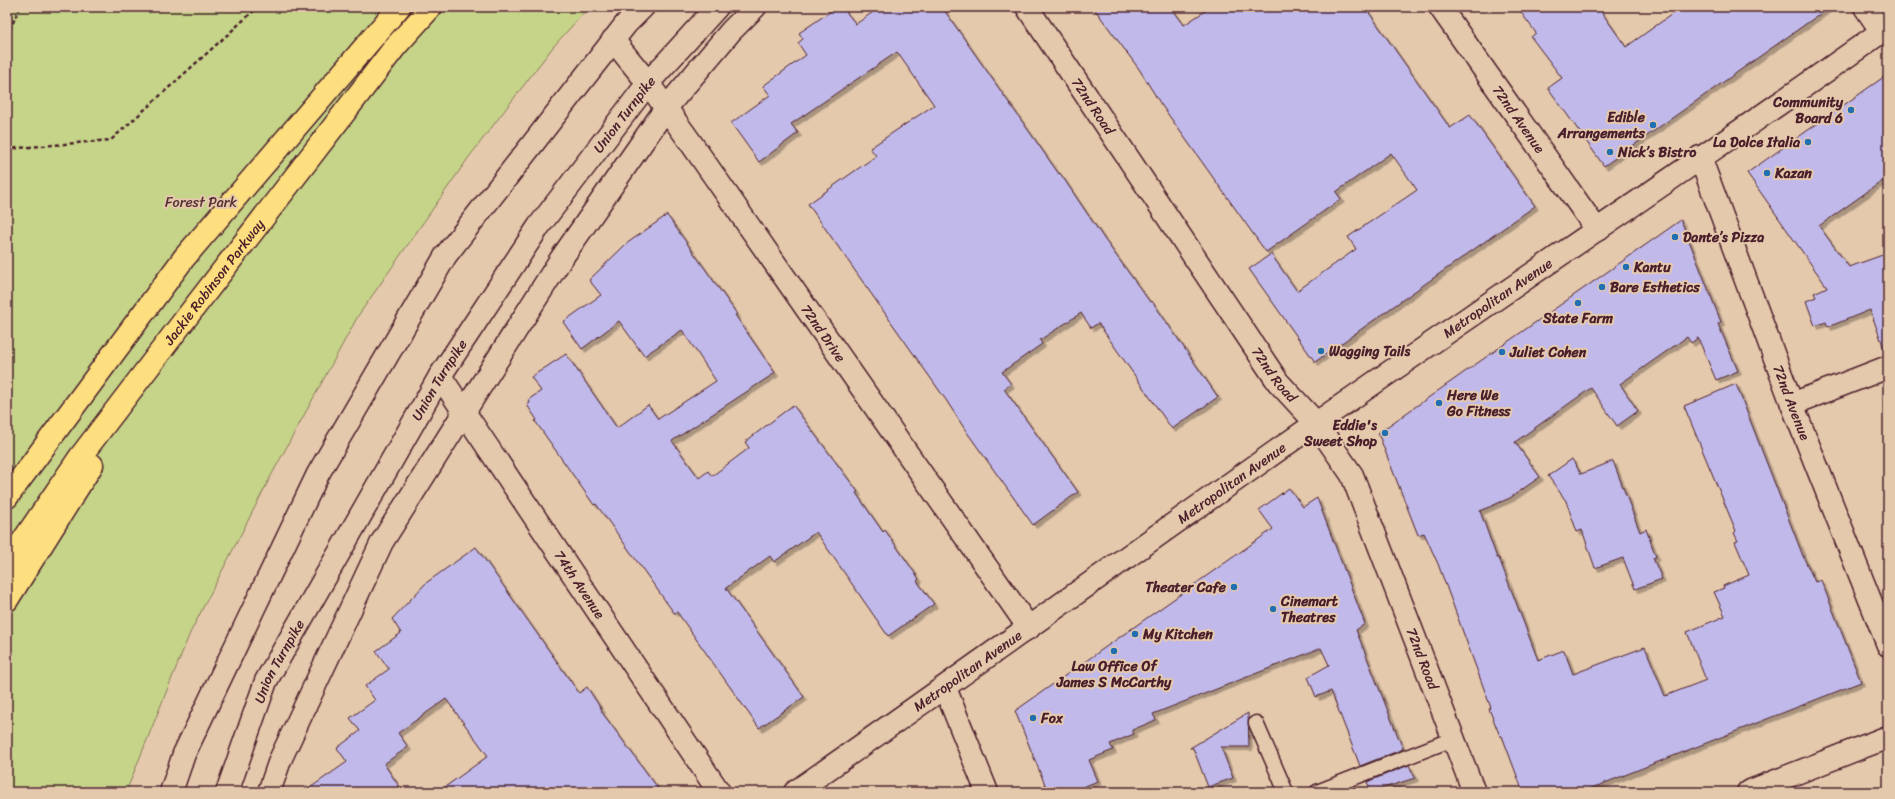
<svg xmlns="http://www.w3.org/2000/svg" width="1895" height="799" viewBox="0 0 1895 799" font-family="Sriracha,sans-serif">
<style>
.green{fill:#c5d488;stroke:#887a5a}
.building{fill:#c0b9ea;stroke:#4a1f2b;filter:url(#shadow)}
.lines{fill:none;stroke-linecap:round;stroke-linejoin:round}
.lane-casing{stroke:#4a1f2b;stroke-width:17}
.street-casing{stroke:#4a1f2b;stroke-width:25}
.secondary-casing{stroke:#4a1f2b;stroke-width:25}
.highway-casing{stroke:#4a1f2b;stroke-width:25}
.path{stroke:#4a1f2b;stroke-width:2.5;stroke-dasharray:4 3;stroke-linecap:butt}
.lane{stroke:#e5c9ac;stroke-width:14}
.street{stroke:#e5c9ac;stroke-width:22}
.secondary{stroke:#e5c9ac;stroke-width:22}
.highway{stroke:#fddf80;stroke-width:22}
.poi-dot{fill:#1f6fb2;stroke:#e5c9ac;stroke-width:1.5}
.labels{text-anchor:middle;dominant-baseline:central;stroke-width:4;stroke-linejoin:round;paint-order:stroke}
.poi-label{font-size:14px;font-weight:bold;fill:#4a1f2b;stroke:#e5c9ac;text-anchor:start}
.street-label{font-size:14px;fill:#4a1f2b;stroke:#e5c9ac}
.park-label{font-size:14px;fill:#563134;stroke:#e5c9ac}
</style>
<defs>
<filter id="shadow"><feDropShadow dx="3.5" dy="3.5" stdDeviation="0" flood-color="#0004"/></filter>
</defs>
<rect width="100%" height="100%" fill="#e5c9ac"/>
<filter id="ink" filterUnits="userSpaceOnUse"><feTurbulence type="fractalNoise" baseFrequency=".025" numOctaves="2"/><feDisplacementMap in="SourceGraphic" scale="8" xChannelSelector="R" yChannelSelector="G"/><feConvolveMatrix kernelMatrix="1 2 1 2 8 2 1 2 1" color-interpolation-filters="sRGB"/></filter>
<g filter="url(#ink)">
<path class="green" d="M7,7H589L553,47L469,157L358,316L272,474L190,633L126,792H7Z"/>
<path class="building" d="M837,7H842L856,24L880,7H942L1059,174L1060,173L1105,240L1150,302L1152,301L1218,397L1172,429L1098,323L1091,328L1081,313L1040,340L1042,344L1002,372L1011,384L1004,389L1078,492L1033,525L966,431L946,400L808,204L876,156L870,148L934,105L897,52L791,124L798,133L759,162L731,123L770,95L763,86L806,55L798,43L803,39L799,33Z
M1093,7H1171L1184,25L1211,7H1365L1450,128L1470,115L1535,206L1315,362L1249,269L1271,254L1297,291L1356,249L1348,237L1417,190L1391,153L1336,192L1341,199L1266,252L1160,103L1139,69Z
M1517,7H1598L1626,47L1682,7H1830L1604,166L1548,88L1562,78L1531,37L1536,33Z
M1888,74V177L1819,226L1849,267L1888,253V350L1885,351L1870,310L1828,327L1826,322L1815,326L1806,301L1816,297L1814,293L1827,287L1747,173Z
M667,215L737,314L735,315L775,373L672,441L699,478L708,471L712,476L749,448L745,442L793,405L858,492L856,493L883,532L885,530L919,579L917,581L934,604L888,636L816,532L774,562L770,556L726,588L804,697L759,728L677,612L674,613L596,504L594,505L535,421L537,420L527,405L530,403L528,400L541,391L531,377L566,354L617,428L648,405L658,419L716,381L682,330L644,356L619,321L582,349L563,322L601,295L589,280L626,244Z
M1681,220L1721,322L1718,324L1738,371L1716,380L1698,338L1691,343L1687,337L1620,384L1638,411L1617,426L1591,388L1515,442L1540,477L1510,498L1480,511L1497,558H1499L1538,660L1564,650L1573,674L1645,647L1665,696L1706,680L1687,632L1725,616L1714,592L1724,588L1723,586L1749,575L1735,542L1738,541L1734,533L1736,531L1684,406L1736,384L1803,556L1815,582L1821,580L1861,682L1582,792H1523L1502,736H1500L1489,709L1491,708L1438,564L1424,533L1418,535L1378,433Z
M1572,459L1581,474L1613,461L1640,532L1646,529L1656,557L1653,558L1662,579L1635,589L1623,558L1595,568L1582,530L1577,532L1566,501L1548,476Z
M1289,488L1303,507L1317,498L1365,624L1356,630L1403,749L1360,766L1331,691L1316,697L1308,677L1329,665L1321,648L1153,714L1156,720L1132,730L1134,734L1110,744L1113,750L1089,760L1098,781L1070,792H1048L1015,711L1273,529L1259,510Z
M476,547L579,693L587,687L602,710L601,711L661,792H438L488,756L446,699L398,733L408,747L384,764L403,792H304L347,762L337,748L360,731L350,718L375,700L365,686L389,669L376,651L401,633L392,619L426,583Z
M1248,713L1249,747H1221L1233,778L1208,787L1193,748H1190Z
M1409,765L1415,778L1371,792L1367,782Z"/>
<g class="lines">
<defs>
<path id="lane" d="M1256,723L1286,792
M1317,792L1453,739"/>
<g id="street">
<path id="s1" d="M1027,7L1278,382L1316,423L1352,475L1474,792"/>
<path id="s2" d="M1440,7L1597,230"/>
<path d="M1865,7L1882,32"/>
<path id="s3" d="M613,40L648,83L689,140L1029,628"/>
<path id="s4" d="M1700,157L1792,404L1888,645"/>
<path id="s5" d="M440,376L719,792"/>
<path d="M1792,404L1888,367"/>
<path d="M945,688L987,792"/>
<path d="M269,792L280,760L382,542L561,259L666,108L731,31L755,7"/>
<path d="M1748,792L1888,737"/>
</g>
<g id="secondary">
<path d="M171,792L184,754L318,474L446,255L626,24L643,7"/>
<path id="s6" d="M227,792L266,681L440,376L539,226L648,83L717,7"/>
<path id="s7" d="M795,792C969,671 1141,546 1315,424C1505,291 1699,162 1888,27"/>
</g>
<g id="highway">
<path d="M7,497L184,258L399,7"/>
<path id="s8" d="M7,564L80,457L183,322L395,47L431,7"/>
<path d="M7,600L92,465"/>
</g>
</defs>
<use href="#lane" class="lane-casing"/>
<use href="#street" class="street-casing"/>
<use href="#secondary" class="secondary-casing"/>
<use href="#highway" class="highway-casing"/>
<path class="path" d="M7,36L20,7
M7,149L111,140L258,7"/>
<use href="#lane" class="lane"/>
<use href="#street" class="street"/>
<use href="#secondary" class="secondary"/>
<use href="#highway" class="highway"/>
</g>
</g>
<g class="poi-dot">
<circle cx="1851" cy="110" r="4"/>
<circle cx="1653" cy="125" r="4"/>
<circle cx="1808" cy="142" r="4"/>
<circle cx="1610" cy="152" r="4"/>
<circle cx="1767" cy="173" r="4"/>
<circle cx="1675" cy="237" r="4"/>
<circle cx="1626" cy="267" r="4"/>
<circle cx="1602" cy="287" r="4"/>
<circle cx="1578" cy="303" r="4"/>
<circle cx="1321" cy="351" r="4"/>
<circle cx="1502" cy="352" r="4"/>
<circle cx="1439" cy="403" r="4"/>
<circle cx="1385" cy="433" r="4"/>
<circle cx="1234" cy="587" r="4"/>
<circle cx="1273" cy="609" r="4"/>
<circle cx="1135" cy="634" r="4"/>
<circle cx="1114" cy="651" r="4"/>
<circle cx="1033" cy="718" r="4"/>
</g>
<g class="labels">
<g class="poi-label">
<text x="1843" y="102" text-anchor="end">Community<tspan x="1843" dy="16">Board 6</tspan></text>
<text x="1645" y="117" text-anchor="end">Edible<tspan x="1645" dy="16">Arrangements</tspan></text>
<text x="1800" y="142" text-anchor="end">La Dolce Italia</text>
<text x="1618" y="152">Nick’s Bistro</text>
<text x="1775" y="173">Kazan</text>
<text x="1683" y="237">Dante’s Pizza</text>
<text x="1634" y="267">Kantu</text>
<text x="1610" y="287">Bare Esthetics</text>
<text x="1578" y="318" text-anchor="middle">State Farm</text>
<text x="1329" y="351">Wagging Tails</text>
<text x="1510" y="352">Juliet Cohen</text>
<text x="1447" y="395">Here We<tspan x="1447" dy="16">Go Fitness</tspan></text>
<text x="1377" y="425" text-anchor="end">Eddie's<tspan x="1377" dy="16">Sweet Shop</tspan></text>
<text x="1226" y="587" text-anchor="end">Theater Cafe</text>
<text x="1281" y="601">Cinemart<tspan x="1281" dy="16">Theatres</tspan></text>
<text x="1143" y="634">My Kitchen</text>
<text x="1114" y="666" text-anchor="middle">Law Office Of<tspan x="1114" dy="16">James S McCarthy</tspan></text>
<text x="1041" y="718">Fox</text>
</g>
<g class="street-label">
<text stroke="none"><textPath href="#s1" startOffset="119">72nd Road</textPath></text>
<text stroke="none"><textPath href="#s6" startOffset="789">Union Turnpike</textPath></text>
<text stroke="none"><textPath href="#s2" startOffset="137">72nd Avenue</textPath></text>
<text stroke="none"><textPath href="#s8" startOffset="350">Jackie Robinson Parkway</textPath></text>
<text stroke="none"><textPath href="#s7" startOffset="859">Metropolitan Avenue</textPath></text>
<text stroke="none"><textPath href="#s3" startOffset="361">72nd Drive</textPath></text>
<text stroke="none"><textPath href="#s1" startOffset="443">72nd Road</textPath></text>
<text stroke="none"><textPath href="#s6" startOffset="465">Union Turnpike</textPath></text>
<text stroke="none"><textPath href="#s4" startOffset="262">72nd Avenue</textPath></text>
<text stroke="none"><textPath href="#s7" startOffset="535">Metropolitan Avenue</textPath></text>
<text stroke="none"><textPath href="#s5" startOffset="251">74th Avenue</textPath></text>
<text stroke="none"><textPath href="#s1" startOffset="767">72nd Road</textPath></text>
<text stroke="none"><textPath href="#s6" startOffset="141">Union Turnpike</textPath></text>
<text stroke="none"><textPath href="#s7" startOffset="211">Metropolitan Avenue</textPath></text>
</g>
<g class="park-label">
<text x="201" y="202">Forest Park</text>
</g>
</g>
<rect width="1895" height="799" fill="none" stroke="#e5c9ac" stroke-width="24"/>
<rect x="12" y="12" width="1871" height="775" fill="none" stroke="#4a1f2b" stroke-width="1.5" filter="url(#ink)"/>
</svg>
